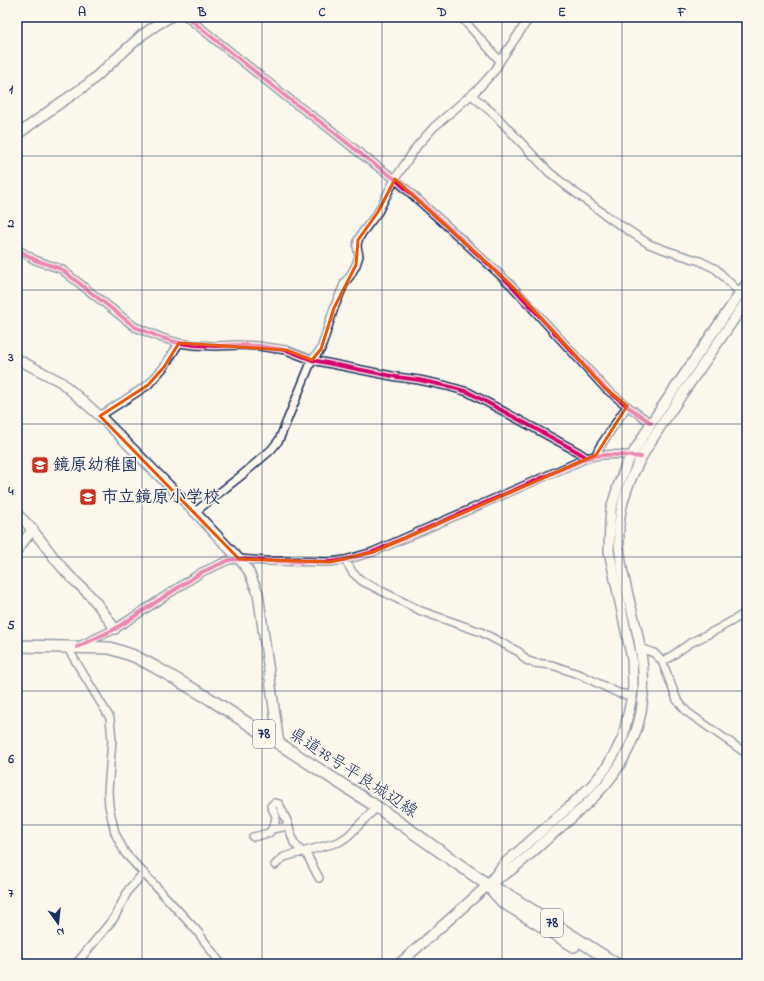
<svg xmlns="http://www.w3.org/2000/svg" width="764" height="981" viewBox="0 0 764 981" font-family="'Indie Flower','Klee One',sans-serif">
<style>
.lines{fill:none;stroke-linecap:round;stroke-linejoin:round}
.street-casing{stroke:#1b2f5e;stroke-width:10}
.secondary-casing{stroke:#1b2f5e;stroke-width:12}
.primary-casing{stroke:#1b2f5e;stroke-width:14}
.street{stroke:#fbf7ec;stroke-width:7}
.secondary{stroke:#fbf7ec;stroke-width:9}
.primary{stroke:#fbf7ec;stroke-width:11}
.cycleway-casing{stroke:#fbf7ec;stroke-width:6}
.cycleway{stroke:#d6006c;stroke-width:4}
.marked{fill:none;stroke:#e8590c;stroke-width:3;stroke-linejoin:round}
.grid{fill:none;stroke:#1b2f5e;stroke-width:1;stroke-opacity:0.55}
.labels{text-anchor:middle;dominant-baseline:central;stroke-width:3;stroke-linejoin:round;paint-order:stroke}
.shield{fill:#fbf7ec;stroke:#5e6b89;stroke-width:1}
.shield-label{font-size:16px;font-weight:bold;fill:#1b2f5e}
.poi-label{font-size:17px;font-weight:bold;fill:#1b2f5e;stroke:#fbf7ec;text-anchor:start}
.street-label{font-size:17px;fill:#1b2f5e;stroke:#fbf7ec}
.neatline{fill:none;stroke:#1b2f5e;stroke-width:1.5}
.grid-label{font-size:13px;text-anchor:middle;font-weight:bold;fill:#1b2f5e}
</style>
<rect width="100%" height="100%" fill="#fbf7ec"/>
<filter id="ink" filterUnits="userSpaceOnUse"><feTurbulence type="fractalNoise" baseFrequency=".025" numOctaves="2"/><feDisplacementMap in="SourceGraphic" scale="8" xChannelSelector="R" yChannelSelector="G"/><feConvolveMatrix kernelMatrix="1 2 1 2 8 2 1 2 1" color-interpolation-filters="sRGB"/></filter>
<g filter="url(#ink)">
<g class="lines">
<defs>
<path id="street" d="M187,17L289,99L326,126L366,158L395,179L458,236L511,285L605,388L627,406L651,423
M461,17L500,61
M473,93L475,98L495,115L549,172L565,185L611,219L649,244L668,251L700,261L716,269L740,293
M17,249L35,260L61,269L135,327L162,338L179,343L194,345L215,346L240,345L258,346L286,350L312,360L397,377L419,380L447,386L468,392L578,452L587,458
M100,416L148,385L164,367L179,343
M596,455L599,448L627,406
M195,512L242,475L271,450L279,440L312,360L321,349L334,308L345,282L350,276L356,265L359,256L357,246L358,240L362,233L378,212L395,179L417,146L434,127L480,87L496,69L500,61L530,17
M345,560L353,573L362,581L421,611L481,632L519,652L526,660L534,663L552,665L581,675L618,693L632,696
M79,646L115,629L202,572L229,560L239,559L264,561L330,562L345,560L373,552L587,458C602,453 619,454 635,456
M67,647L110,718L112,740L108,791L109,806L115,833L125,853L197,931L221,964
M640,648L654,653L662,661L677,700L687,712L747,754
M662,661L669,658L690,643L718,629L744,614
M272,829L289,826
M253,837L269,833L272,829L275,822L276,816L271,806L274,803L279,804L287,821L294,843L302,852
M305,851L319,878
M275,865L284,857L339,842L348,836L377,807
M76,964L114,918L129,889L144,873"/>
<path id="secondary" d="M17,135L53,108L88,84L142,35L158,24L170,17
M17,359L61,382L100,416L195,512L239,559L248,570L258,593L279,744
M17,514C37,531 49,554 67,573C75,582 85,589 93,599C101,608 108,619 115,629
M17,550L33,529
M494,881C500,877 506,874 511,870C527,858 541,844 555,832C573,817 590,802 605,785C623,764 639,733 642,705C645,684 643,662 639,641C631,600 614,559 620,516C627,470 658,431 683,393C705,362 726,331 747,300
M399,964L478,894L488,885L504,864L569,807L593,784L606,768L616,751L623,737L632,696L633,687L632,659L609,551L610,522L611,509L618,486L626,465L651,423L747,283"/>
<path id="primary" d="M17,646L110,648L134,656L155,667L210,699L377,807L488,885L508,895L616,964
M492,890L503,902L574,946"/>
</defs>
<use href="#street" class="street-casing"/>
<use href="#secondary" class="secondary-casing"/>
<use href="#primary" class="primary-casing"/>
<use href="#street" class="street"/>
<use href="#secondary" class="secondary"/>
<use href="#primary" class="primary"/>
<defs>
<path id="cycleway" d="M187,17L289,99L326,126L366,158L395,179L458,236L511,285L605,388L627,406L651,423
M17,249L35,260L61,269L135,327L162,338L179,343L194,345L215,346L240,345L258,346L286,350L312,360L397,377L419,380L447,386L468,392L578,452L587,458
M77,647L115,629L202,572L229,560L239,559L264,561L330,562L345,560L373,552L587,458C604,453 623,455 641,457"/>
</defs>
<use href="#cycleway" class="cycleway-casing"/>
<use href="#cycleway" class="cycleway"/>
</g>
</g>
<path d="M0 0H764V981H0ZM395,179L511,285L605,388L627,406L596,455L373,552L330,562L239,559L100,416L148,385L164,367L179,343L286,350L312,360L321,349L334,308L356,265L358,240L378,212Z" fill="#fbf7ec" fill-opacity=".55" fill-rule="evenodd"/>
<path class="marked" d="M395,179L511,285L605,388L627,406L596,455L373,552L330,562L239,559L100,416L148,385L164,367L179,343L286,350L312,360L321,349L334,308L356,265L358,240L378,212Z"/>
<path class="grid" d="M142,17V964M262,17V964M382,17V964M502,17V964M622,17V964M17,156H747M17,290H747M17,424H747M17,557H747M17,691H747M17,825H747"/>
<defs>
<symbol id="school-square" viewBox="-11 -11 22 22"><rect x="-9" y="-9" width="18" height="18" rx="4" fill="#c8321e" stroke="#fbf7ec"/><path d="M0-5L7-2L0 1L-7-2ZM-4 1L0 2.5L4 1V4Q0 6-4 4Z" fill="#fff"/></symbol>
</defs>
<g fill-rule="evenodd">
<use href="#school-square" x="30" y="455" width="20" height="20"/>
<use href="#school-square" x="78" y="487" width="20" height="20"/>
</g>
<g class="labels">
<g class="shield">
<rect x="253" y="720" width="22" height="28" rx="3"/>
<rect x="541" y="909" width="22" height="28" rx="3"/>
</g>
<g class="shield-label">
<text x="264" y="734">78</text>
<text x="552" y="923">78</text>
</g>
<g class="poi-label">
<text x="53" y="465">鏡原幼稚園</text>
<text x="101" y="497">市立鏡原小学校</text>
</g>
<g class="street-label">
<text transform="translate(353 773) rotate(33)">県道78号平良城辺線</text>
</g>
</g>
<rect width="764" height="981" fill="none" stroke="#fbf7ec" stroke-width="44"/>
<g transform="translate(58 923) rotate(165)" stroke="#fbf7ec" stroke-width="3" paint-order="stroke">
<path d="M0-3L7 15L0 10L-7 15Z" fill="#1b2f5e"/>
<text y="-6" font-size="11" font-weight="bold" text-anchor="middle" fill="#1b2f5e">N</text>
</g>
<rect x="22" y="22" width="720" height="937" class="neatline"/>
<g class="grid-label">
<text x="82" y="16">A</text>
<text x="202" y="16">B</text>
<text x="322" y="16">C</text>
<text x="442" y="16">D</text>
<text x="562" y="16">E</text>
<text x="682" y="16">F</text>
<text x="11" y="93">1</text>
<text x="11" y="227">2</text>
<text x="11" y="361">3</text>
<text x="11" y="495">4</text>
<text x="11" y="629">5</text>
<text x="11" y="763">6</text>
<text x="11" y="897">7</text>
</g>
</svg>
